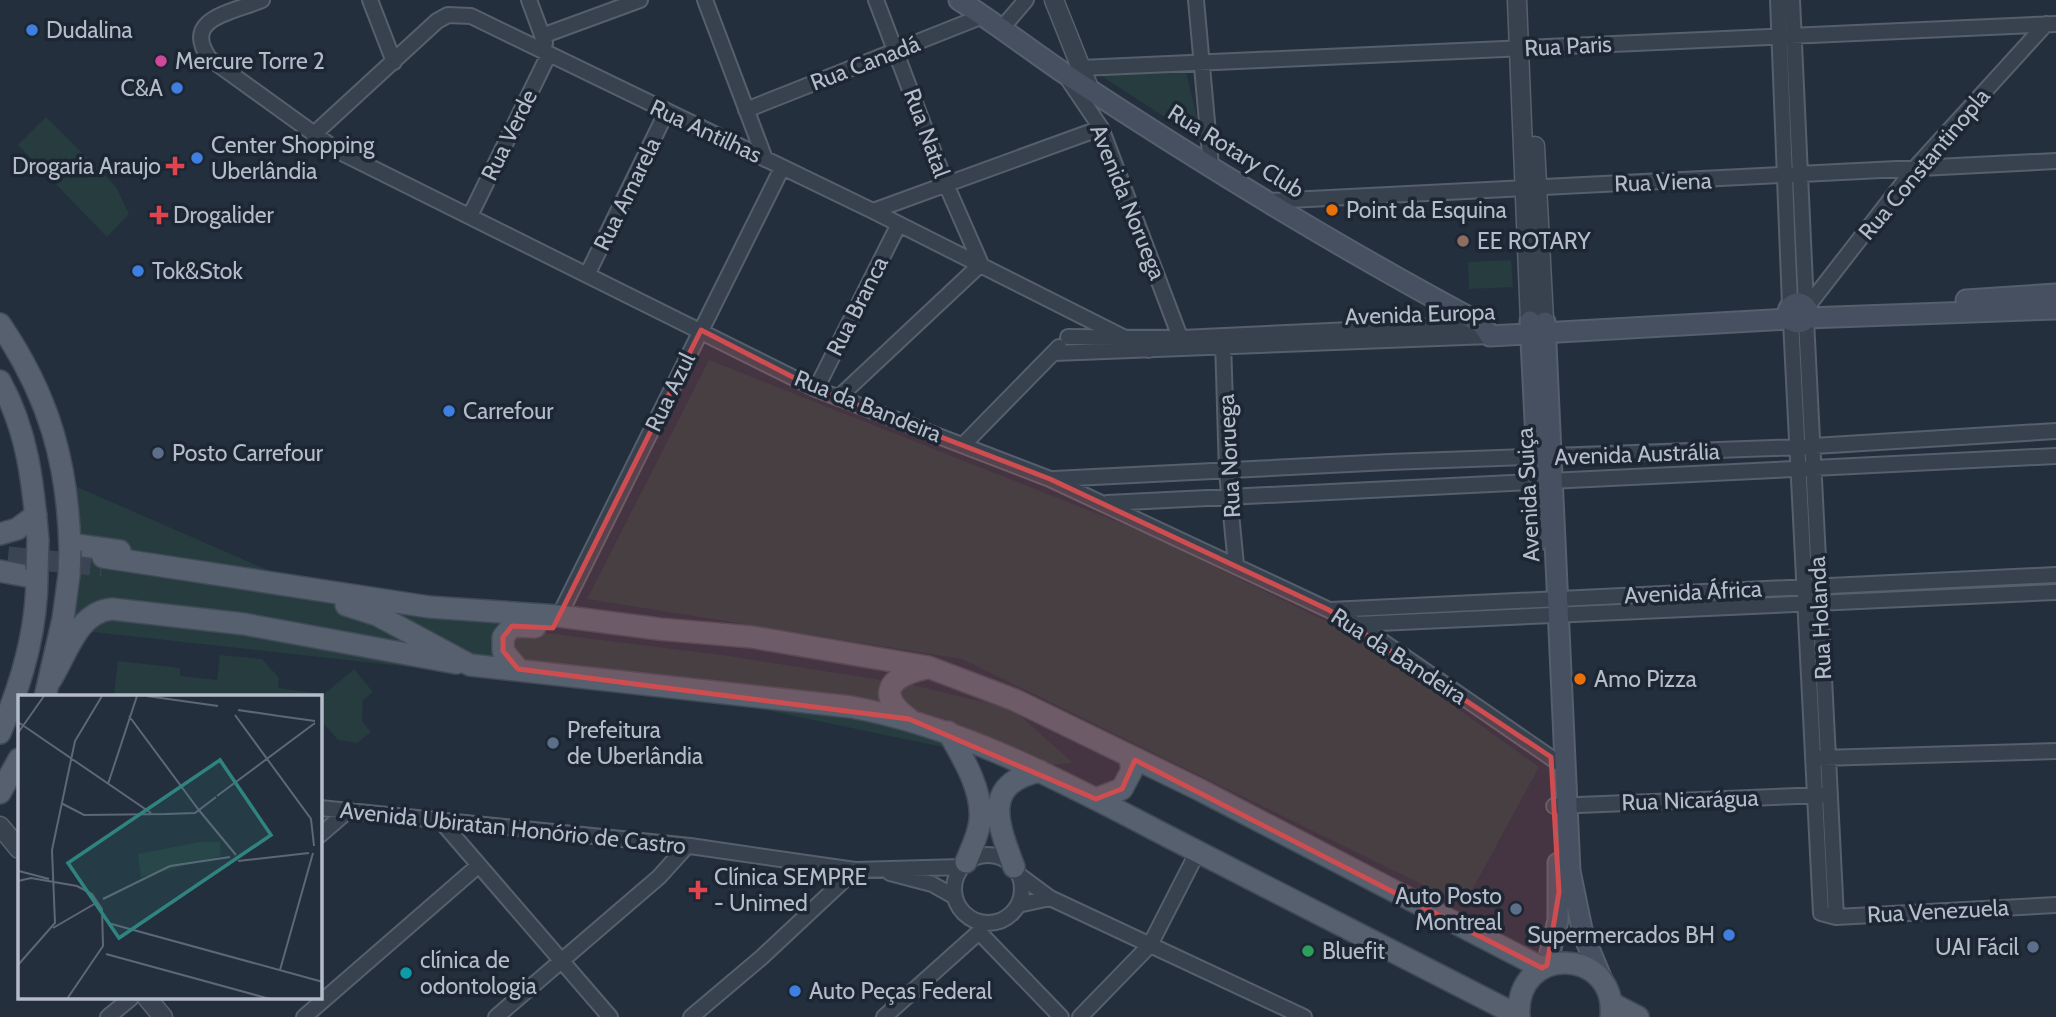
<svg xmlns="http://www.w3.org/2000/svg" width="2056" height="1017" viewBox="0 0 2056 1017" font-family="Cabin,sans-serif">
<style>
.green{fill:#263c3f}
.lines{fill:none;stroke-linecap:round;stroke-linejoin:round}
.primary-tunnel{stroke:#3a4453;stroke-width:21;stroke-dasharray:21 10;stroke-linecap:butt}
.minor-casing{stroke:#565f6c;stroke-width:18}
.tertiary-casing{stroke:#565f6c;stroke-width:21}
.secondary-casing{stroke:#565f6c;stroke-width:23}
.primary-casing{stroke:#414a57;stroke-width:24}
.minor{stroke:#38414e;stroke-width:14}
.tertiary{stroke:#38414e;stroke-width:18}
.secondary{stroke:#465061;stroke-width:19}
.primary{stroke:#56606e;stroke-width:21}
.primary-bridge-casing{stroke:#414a57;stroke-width:24;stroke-linecap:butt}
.primary-bridge{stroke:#56606e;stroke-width:21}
.marked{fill:#ce4d50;fill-opacity:0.2;stroke:#ce4d50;stroke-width:5;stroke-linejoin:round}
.shop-dot{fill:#3f7fe0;stroke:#1d2633;stroke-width:2.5}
.hotel-dot{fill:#d1479c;stroke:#1d2633;stroke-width:2.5}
.health-dot{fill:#e0444e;stroke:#1d2633;stroke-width:2.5}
.food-dot{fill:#e8710a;stroke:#1d2633;stroke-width:2.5}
.education-dot{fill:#8d6e63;stroke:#1d2633;stroke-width:2.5}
.service-dot{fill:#5c6f8a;stroke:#1d2633;stroke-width:2.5}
.leisure-dot{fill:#2e9e5b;stroke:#1d2633;stroke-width:2.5}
.culture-dot{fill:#0f9aa8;stroke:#1d2633;stroke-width:2.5}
.labels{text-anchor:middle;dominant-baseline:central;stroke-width:7;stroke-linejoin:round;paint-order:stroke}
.poi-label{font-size:23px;fill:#b4bcc9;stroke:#1d2633;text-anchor:start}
.street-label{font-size:23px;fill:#b4bcc9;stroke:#1d2633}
.inset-road{fill:none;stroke:#5e6776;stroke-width:2}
.view{fill:#308480;fill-opacity:0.15;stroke:#308480;stroke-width:3.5}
.inset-edge{fill:none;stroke:#b4bcc9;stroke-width:3.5}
</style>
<rect width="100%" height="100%" fill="#242f3e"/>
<path class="green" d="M1186,72L1203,142L1100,75Z
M46,117L116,187L129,214L107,237L18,145Z
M1511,260L1513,287L1469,289L1468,262Z
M709,360L1141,531L1355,635L1539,767L1464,905L962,659L587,599Z
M77,487L343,603L424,617L515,623V629L729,656L913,685L1013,709L1073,763L1033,766L728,702L66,629Z
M220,655L262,659L279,678L278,688L324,694L354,669L373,692L363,700L362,721L371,732L357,743L338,740L320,719V697L114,695L118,661L180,668V676L217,680Z"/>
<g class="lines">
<path class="primary-tunnel" d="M8,557L102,566"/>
<defs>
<path id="minor" d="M262,0C231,13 182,18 209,58L338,151L816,389L1050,479L1329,610L1357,624L1563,766
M370,0L394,62
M529,0L545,43
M705,0L765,159
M1196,0L1211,166
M1778,0L1790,305
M1792,0L1806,306
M1002,28L1026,0
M542,36L640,0
M1081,68L2056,24
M1068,79L1101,128L1183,345
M746,110L983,16
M313,135L437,21L448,15L471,16L873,211L1149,350
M1269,201L2056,161
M873,211L1101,128
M470,216L549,54
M587,275L666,113
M1807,307L1914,169L2046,24
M1806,320L1836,917
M1791,321L1821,913L1836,917L2056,905
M1068,337L1182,338L1480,324
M1223,340L1227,472L1236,565
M1054,353L1490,336
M816,389L899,224
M838,398L981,264L945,182L876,0
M964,444L1059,347
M1054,479L1389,462L1798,447L2056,431
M1107,503L2056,456
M1330,610L2056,575
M559,616L782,168
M1357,624L2056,592
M1821,758L2056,751
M1554,806L1822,795
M320,808L690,846L855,870L961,867
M440,820L610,1017
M320,835L349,810
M954 889a34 34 0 1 1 68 0a34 34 0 1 1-68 0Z
M890,873L932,884L955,897
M1019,875L1050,898L1304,1017
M1018,905L1050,898
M983,923L979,932L1061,1017
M108,1017L131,998
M304,1017L479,865
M496,1017L659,877L687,846
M691,1017L762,957L855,870
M884,1017L979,932
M1080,1017L1150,945L1198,851"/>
<path id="tertiary" d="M1054,0L1089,88
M1517,0L1530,321
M1535,146L1544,320
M0,826L19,849
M147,998L163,1017"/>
<path id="secondary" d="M959,0C995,23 1029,49 1064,73C1199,162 1339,248 1482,324L1490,336L1789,319
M1966,300L2056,294
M1788 313a10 10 0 1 1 20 0a10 10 0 1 1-20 0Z
M1807,318L2056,309
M1530,321L1541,539
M1545,322L1570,871L1583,934L1603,982
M1547,965L1558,920V863"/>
<path id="primary" d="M0,324C49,396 68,463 70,550
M0,381C28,432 33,483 38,540
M0,534L17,529L36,515
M70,544L120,551
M103,557L429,607L559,616L659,629L752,637L928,667L1015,700L1200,790L1542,968
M0,571L37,578
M346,605L377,615L470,665L851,707C966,728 1067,784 1169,837C1286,896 1402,957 1519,1016
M518,669L503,651V637L512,626L535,627
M50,681C67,655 77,612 112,609L244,624L456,663
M45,697L63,619L69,575
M909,719C874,693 891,676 926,668
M948,732C962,756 983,790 980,820C979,834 971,849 966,862
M0,733C22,683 38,625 37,570
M0,793L19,759
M1096,799L1122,789L1132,770L1130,758
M1014,867C998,824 981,784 1040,771
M1611,1003L1638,1017
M1519,1017C1514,943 1618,947 1611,1017"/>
</defs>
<use href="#minor" class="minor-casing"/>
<use href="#tertiary" class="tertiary-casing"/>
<use href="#secondary" class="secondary-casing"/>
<use href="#primary" class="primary-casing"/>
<use href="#minor" class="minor"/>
<use href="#tertiary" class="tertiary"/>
<use href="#secondary" class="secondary"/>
<use href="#primary" class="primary"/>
<defs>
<path id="primary-bridge" d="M37,570L38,540
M69,575L70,550"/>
</defs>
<use href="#primary-bridge" class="primary-bridge-casing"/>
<use href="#primary-bridge" class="primary-bridge"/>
</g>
<path class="marked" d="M701,330L816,389L1050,479L1329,610L1551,757L1559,892L1547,965L1542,968L1135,760L1122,789L1096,799L909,719L518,669L503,651V637L512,626L553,628Z"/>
<g class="shop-dot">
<circle cx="32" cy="30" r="7"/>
<circle cx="177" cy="88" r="7"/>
<circle cx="197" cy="158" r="7"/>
<circle cx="138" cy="271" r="7"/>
<circle cx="449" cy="411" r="7"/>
<circle cx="1729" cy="935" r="7"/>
<circle cx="795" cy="991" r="7"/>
</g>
<circle class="hotel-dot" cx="161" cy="61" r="7"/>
<g class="health-dot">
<path d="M171.5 155.5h7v7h7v7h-7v7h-7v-7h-7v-7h7z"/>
<path d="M155.5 204.5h7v7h7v7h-7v7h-7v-7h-7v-7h7z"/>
<path d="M694.5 879.5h7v7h7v7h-7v7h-7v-7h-7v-7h7z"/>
</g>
<g class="food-dot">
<circle cx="1332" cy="210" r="7"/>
<circle cx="1580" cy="679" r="7"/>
</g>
<circle class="education-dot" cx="1463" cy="241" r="7"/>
<g class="service-dot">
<circle cx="158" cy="453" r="7"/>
<circle cx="553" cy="743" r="7"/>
<circle cx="1516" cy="909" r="7"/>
<circle cx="2033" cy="947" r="7"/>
</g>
<circle class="leisure-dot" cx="1308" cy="951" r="7"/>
<circle class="culture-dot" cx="406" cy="973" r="7"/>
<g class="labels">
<g class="poi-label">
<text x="46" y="30">Dudalina</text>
<text x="175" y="61">Mercure Torre 2</text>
<text x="163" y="88" text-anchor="end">C&amp;A</text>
<text x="211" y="145">Center Shopping<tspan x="211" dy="26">Uberlândia</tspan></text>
<text x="161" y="166" text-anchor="end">Drogaria Araujo</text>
<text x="1346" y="210">Point da Esquina</text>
<text x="173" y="215">Drogalider</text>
<text x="1477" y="241">EE ROTARY</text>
<text x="152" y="271">Tok&amp;Stok</text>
<text x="463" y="411">Carrefour</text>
<text x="172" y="453">Posto Carrefour</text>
<text x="1594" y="679">Amo Pizza</text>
<text x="567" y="730">Prefeitura<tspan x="567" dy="26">de Uberlândia</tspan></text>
<text x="714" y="877">Clínica SEMPRE<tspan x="714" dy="26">- Unimed</tspan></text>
<text x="1502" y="896" text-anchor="end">Auto Posto<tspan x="1502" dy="26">Montreal</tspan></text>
<text x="1715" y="935" text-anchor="end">Supermercados BH</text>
<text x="2019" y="947" text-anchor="end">UAI Fácil</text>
<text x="1322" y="951">Bluefit</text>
<text x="420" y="960">clínica de<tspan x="420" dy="26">odontologia</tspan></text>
<text x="809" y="991">Auto Peças Federal</text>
</g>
<g class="street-label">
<text transform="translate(1568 46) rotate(-3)">Rua Paris</text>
<text transform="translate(865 63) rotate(-21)">Rua Canadá</text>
<text transform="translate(706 131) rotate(25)">Rua Antilhas</text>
<text transform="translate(927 133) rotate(70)">Rua Natal</text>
<text transform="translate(509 135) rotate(-64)">Rua Verde</text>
<text transform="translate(1236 151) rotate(32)">Rua Rotary Club</text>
<text transform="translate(1924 164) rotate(-50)">Rua Constantinopla</text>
<text transform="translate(1663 182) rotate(-2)">Rua Viena</text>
<text transform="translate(627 194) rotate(-64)">Rua Amarela</text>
<text transform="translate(1128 202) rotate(68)">Avenida Noruega</text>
<text transform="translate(857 306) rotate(-63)">Rua Branca</text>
<text transform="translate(1420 314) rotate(-2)">Avenida Europa</text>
<text transform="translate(670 392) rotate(-64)">Rua Azul</text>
<text transform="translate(868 406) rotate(22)">Rua da Bandeira</text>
<text transform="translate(1637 454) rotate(-2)">Avenida Austrália</text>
<text transform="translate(1229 456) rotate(-93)">Rua Noruega</text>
<text transform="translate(1528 495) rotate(-93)">Avenida Suiça</text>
<text transform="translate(1693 592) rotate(-3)">Avenida África</text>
<text transform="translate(1820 618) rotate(-93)">Rua Holanda</text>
<text transform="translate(1399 656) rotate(33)">Rua da Bandeira</text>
<text transform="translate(1690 800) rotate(-2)">Rua Nicarágua</text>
<text transform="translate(513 828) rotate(6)">Avenida Ubiratan Honório de Castro</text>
<text transform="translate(1938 911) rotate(-3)">Rua Venezuela</text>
</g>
</g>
<g transform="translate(18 695)">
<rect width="304" height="304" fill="#242f3e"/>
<path d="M182,147H202L203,161L123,182L120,159Z" fill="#263c3f"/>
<path class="inset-road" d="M129,1L200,11M220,15L261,21M217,20L293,124L296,151M111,21L180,114M261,21L297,26M0,27L133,118M0,38L26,1M90,89L119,1M199,101L297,28M43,108L66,120L148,119L177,118L198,102M180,114L218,160M220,166L291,158M1,176L31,184M0,186L13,183L59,191L74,199L84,214L85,251L49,304M85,204L152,171L212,162M90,228L305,287M35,233L78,208M88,259L252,304M0,270L37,228L34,155L57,46L84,1M262,275L295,158"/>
<path class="view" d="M202,65L253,140L101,243L50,168Z"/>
<rect width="304" height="304" class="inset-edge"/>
</g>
</svg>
